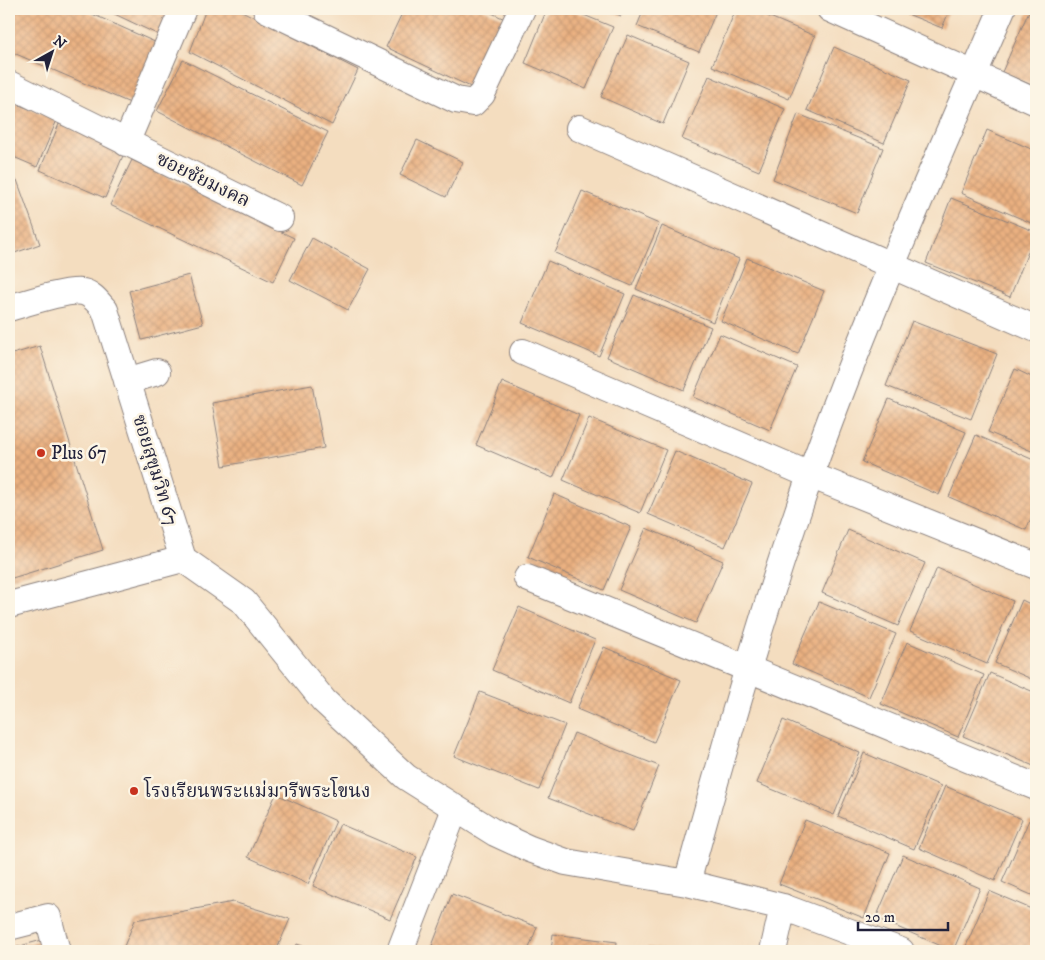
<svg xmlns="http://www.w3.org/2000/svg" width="1045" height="960" viewBox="0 0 1045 960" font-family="'IM FELL DW Pica','Noto Serif Thai',serif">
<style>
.building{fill:url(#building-cross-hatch)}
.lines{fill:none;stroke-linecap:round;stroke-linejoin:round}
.minor-casing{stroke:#8b807d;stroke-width:28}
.minor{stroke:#fff;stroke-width:26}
.poi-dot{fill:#c8321e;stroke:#fcf5e5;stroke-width:2}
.labels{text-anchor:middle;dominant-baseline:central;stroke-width:5;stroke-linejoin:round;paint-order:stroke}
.street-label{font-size:19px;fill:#22223b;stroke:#fcf5e5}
.poi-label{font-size:19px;fill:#22223b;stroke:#fcf5e5;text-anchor:start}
</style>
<defs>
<pattern id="building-cross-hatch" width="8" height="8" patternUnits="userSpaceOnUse" patternTransform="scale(1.25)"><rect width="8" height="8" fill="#eab080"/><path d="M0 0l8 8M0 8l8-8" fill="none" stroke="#c89770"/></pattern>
</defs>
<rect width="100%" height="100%" fill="#fcf5e5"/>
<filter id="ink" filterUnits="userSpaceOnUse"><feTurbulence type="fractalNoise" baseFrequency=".02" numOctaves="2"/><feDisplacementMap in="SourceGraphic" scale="10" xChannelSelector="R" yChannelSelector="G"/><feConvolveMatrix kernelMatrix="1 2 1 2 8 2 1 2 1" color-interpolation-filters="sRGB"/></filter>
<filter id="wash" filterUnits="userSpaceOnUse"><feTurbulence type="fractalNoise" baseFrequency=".0096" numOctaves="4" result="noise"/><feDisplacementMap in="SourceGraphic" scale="20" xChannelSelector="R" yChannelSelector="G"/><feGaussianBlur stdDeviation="1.12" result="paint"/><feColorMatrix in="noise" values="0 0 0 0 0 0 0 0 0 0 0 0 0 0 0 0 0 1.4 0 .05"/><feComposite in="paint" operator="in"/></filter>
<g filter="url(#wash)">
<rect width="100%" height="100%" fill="#f4ddbf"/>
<g id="blocks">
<path class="building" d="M9,9H81L157,43L130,103L9,51Z
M104,9H174L161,36Z
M206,9H238L358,70L332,125L190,52Z
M404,9H483L507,20L475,89L386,47Z
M547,9H569L613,27L586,89L525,63Z
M605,9H624L621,16Z
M644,9H717L699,52L637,26Z
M736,9H751L815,36L789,99L712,66Z
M895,9H950L942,28Z
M1029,11L1036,14V87L1002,72Z
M628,35L689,61L663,124L601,97Z
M834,47L911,80L884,143L807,110Z
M183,60L328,132L302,185L157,111Z
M709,76L785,109L759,171L682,139Z
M9,101L57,120L37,167L9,155Z
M798,114L883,148L857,213L773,179Z
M59,124L125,151L105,198L40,170Z
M987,130L1036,151V225L961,193Z
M417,140L463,162L446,197L400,175Z
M132,160L294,238L273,282L110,205Z
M17,180L40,244L9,255V183Z
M582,191L659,224L632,286L555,253Z
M951,198L1036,232L1010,297L926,263Z
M662,226L739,259L713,322L636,289Z
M312,238L370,269L348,310L290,280Z
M747,258L824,291L798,354L721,321Z
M548,261L625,294L599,356L522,323Z
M189,275L203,324L142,340L129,291Z
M634,295L711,327L684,390L607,357Z
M912,321L997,354L971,419L886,386Z
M720,334L797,367L770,430L693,397Z
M40,346L103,550L9,579V355Z
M1015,369L1036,379V453L988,432Z
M502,382L579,415L553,478L476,445Z
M312,385L324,448L223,466L212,403Z
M889,399L966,432L939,495L862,462Z
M589,418L666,450L640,513L563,480Z
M976,435L1036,461V506L1026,530L949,497Z
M675,451L752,484L725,547L648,514Z
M554,494L631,527L604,590L528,557Z
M646,528L723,561L696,623L619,590Z
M848,530L925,563L898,626L822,593Z
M937,568L1013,601L987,664L910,631Z
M1022,600L1036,607V681L995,663Z
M819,602L896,634L869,697L792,664Z
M519,607L595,640L569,703L492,670Z
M907,642L984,675L958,737L881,704Z
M604,647L681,680L654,742L577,709Z
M990,673L1036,693V767L963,736Z
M480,692L565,725L539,790L454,756Z
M783,720L860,753L834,815L757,783Z
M574,733L659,766L633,831L548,798Z
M864,753L941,786L914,849L838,816Z
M945,786L1022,819L995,881L919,848Z
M276,794L336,821L308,884L248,857Z
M805,820L890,853L864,918L779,884Z
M1029,820L1036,823V897L1002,882Z
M340,824L417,857L390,919L313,886Z
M903,855L980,888L953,951L876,918Z
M989,891L1036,911V951H964Z
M452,894L537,927L528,951H430Z
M233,902L290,919L276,951H122L135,920Z
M553,934L617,942L616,951H551Z
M42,940L45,951H9V949Z
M297,944L316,951H294Z
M648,947L664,950V951H647Z"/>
</g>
</g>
<g filter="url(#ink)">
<use href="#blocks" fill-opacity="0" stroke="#8b807d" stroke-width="1"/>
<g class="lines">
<defs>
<path id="minor" d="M266,9L456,100L473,103L482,94L522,9
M830,9L1036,102
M9,84L280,218
M579,128L1036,329
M126,143L183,9
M9,308C26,303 68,289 83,292C93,294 99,304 105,310L183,559
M523,352L810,475L1036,566
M127,381L157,372
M183,559L244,602L324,701L406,777L495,833L530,849L566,862L687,883L783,907L901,951
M527,578L1036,787
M9,605L183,559
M687,883C725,745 763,610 810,476C866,317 936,163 1002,9
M9,927L48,917L57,951
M400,951L455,809
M773,951L783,907"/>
</defs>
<use href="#minor" class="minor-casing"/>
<use href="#minor" class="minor"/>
</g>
</g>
<g class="poi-dot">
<circle cx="41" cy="453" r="5"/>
<circle cx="134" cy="791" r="5"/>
</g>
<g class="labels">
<g class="street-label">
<text transform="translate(203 180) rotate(26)">ซอยชัยมงคล</text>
<text transform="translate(155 470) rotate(73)">ซอยสุขุมวิท 67</text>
</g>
<g class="poi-label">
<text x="51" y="453">Plus 67</text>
<text x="144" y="791">โรงเรียนพระแม่มารีพระโขนง</text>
</g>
</g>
<rect width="1045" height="960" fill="none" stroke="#fcf5e5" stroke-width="30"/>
<g transform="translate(52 52) rotate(39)" stroke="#fcf5e5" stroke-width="4" paint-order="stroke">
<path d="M0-4L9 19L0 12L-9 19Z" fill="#22223b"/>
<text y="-8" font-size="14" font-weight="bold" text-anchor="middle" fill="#22223b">N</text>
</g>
<path d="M858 922v8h90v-8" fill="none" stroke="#22223b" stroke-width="2.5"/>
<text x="865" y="922" font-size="15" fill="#22223b" stroke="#fcf5e5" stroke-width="4" paint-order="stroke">20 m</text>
</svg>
